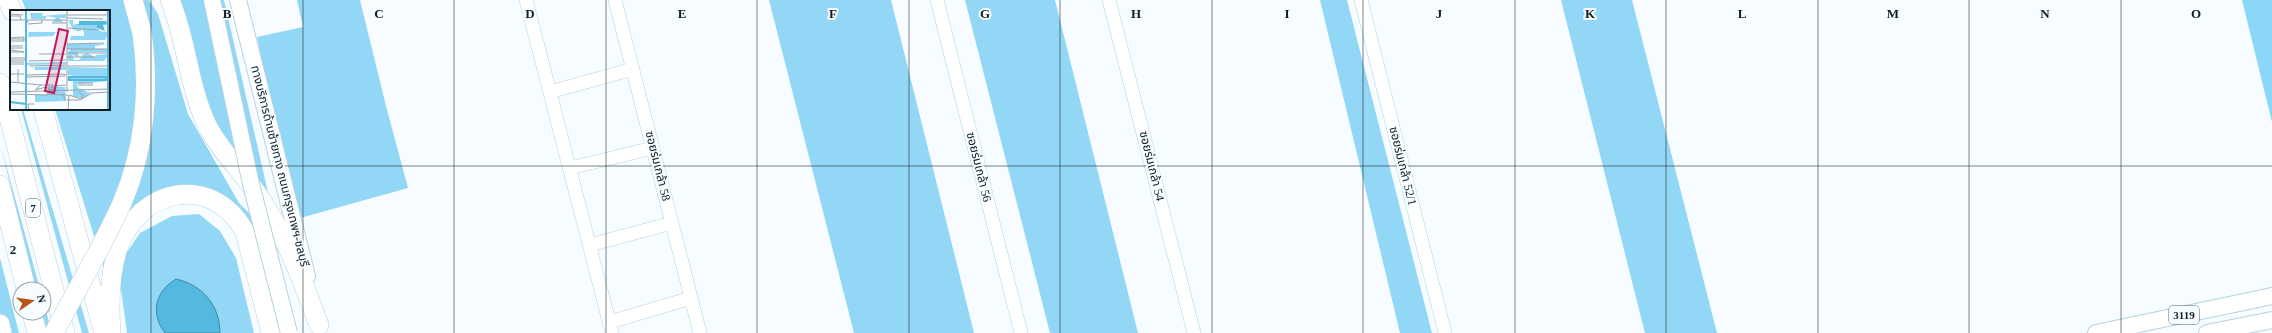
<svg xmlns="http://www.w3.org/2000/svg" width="2272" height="333" viewBox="0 0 2272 333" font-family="'Times New Roman','Noto Sans Thai',serif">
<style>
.green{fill:#92d7f5}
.forest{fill:#8bd7f7}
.water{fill:#54b9e0;stroke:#408aa7}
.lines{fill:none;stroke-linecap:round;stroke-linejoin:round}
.minor-casing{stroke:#b3d3e1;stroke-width:14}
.major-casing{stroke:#b3d3e1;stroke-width:18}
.highway-casing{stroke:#b3d3e1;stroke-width:20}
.minor{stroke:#fff;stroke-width:13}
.major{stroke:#fff;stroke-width:16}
.highway{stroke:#fff;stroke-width:19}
.major-bridge-casing{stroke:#b3d3e1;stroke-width:18;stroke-linecap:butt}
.highway-bridge-casing{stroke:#b3d3e1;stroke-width:20;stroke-linecap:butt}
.major-bridge{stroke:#fff;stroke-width:16}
.highway-bridge{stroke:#fff;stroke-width:19}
.grid{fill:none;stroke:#121e23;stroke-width:1;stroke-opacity:0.55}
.labels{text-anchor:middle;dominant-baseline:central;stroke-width:4;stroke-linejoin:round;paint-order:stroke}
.shield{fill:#f6fcff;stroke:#566165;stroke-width:1}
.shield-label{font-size:11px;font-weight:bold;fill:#121e23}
.street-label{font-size:12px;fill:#121e23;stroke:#f6fcff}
.inset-river{fill:none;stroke:#54b9e0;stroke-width:2}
.inset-road{fill:none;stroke:#9ba3a7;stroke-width:1}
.view{fill:#c2185b;fill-opacity:0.15;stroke:#c2185b;stroke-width:2}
.inset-edge{fill:none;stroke:#121e23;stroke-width:2}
.grid-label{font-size:13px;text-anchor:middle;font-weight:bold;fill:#121e23;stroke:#f6fcff;stroke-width:4;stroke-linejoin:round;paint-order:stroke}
</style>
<rect width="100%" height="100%" fill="#f6fcff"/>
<path class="green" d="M22,0H149L158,14L188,114L239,203L254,218L297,333H275L240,206V214L229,204L201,186L183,187L151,199L105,272L55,109H109V11H26Z
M176,0H224L269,197L210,117Z
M297,0H360L386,106L408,188L300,218L277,136L257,37L303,27Z
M769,0H891L974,333H854Z
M965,0H1055L1138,333H1050Z
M1320,0H1347L1432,333H1400Z
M1561,0H1632L1717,333H1645Z
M21,109H23L89,333H82Z
M0,143L40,289H36Z
M199,214L220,231L236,258L254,333H127L120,282L121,261L140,233L172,216Z
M0,258L19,333H0Z
M44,304L52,333H48L42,313Z"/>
<path class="forest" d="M2242,0H2272V122Z"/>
<path class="water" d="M176,279C203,285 220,306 220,333H165C150,313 155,292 176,279Z"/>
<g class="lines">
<defs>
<path id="minor" d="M526,0L612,333
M615,0L700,333
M937,0L1021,333
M1109,0L1194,333
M1361,0L1445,333
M550,92L633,69
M570,168L653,148
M590,245L672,223
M610,322L691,298"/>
<path id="major" d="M238,0L307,276
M2096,333L2272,296
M2207,333L2272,320"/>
<path id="highway" d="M8,0L12,11
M133,0L142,33
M170,0C187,40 188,85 207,125C221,153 245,174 262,201C287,239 303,282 319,325
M0,83L65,333
M43,109L103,330
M0,185L26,289
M32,313L37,333
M0,324L2,333
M111,333C109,305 109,275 118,248C139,188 212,172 245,232L271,333"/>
</defs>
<use href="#minor" class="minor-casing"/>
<use href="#major" class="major-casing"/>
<use href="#highway" class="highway-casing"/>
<use href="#minor" class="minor"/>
<use href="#major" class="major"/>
<use href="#highway" class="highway"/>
<defs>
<path id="major-bridge" d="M212,0L251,184L289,333"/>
<path id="highway-bridge" d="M54,333C76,290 102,248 122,203C145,150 150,89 142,33"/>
</defs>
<use href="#major-bridge" class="major-bridge-casing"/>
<use href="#highway-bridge" class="highway-bridge-casing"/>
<use href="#major-bridge" class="major-bridge"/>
<use href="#highway-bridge" class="highway-bridge"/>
</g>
<path class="grid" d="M151,0V333M303,0V333M454,0V333M606,0V333M757,0V333M909,0V333M1060,0V333M1212,0V333M1363,0V333M1515,0V333M1666,0V333M1818,0V333M1969,0V333M2121,0V333M0,166H2272"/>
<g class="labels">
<g class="shield">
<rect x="26" y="199" width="14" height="18" rx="3"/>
<rect x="2169" y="306" width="30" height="18" rx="3"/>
</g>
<g class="shield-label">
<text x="33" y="208">7</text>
<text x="2184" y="315">3119</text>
</g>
<g class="street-label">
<text transform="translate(280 166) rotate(76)">ทางบริการด้านซ้ายทาง ถนนกรุงเทพฯ-ชลบุรี</text>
<text transform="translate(658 166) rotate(76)">ซอยร่มเกล้า 58</text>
<text transform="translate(1152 166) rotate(76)">ซอยร่มเกล้า 54</text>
<text transform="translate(1403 166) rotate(76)">ซอยร่มเกล้า 52/1</text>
<text transform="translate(979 167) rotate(76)">ซอยร่มเกล้า 56</text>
</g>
</g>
<g transform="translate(10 10)">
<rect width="100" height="100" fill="#f6fcff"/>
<path d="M20,3H33L32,6L56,4V8H49L53,12H42L46,8L37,6L35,9H21ZM58,10H63V15L97,14L96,11L69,10L97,11V15H88L87,18L89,21L97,22V26L95,30H60L61,26H74V22L71,18V21H66V18L64,21ZM19,22H46L43,26L18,27ZM58,34H98L85,36V39H98V42H68L69,47L62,45L64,50H69L72,45L77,43L85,47L86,45L98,44L97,47L94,51H58V42L61,39H57ZM56,52V54L17,55V53ZM56,56V60H25V57ZM58,57L98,58V71L67,74L68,78L78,82L71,83L81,82L74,88L63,87V71H58V67L63,65H58ZM38,76L55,77L56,91L25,92V84L37,85Z" fill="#92d7f5"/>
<path d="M69,11H96L97,14L93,15L95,21L87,18V15H63L69,14Z" fill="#54b9e0"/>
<path class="inset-river" d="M16,0V100M98,0V100M59,67H96L97,70H59ZM0,92L16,94"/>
<path class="inset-road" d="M57,0V82M0,4L13,5M57,5H100M0,6H10L11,10M57,8L93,9M0,10H15M18,13L17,10H57M42,13H57M18,14L32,13V10M58,18L89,20M0,28L14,27V31H0M1,29H14M57,34L94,33M0,36H13M0,38H13M57,39H97M0,42H14L1,40M57,43H97M29,44H56M57,47H85M0,48H15M0,50H15M19,51L56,50M0,52H14M0,54H14M20,56L56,55M57,56H97M8,59V73M0,64H14M17,65L55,64M17,67L55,66V64M0,72L31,75M68,73H83M68,75H83M26,79L31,75H43M25,80L36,77L44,82M43,80L42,76L56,75M0,82L100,79M0,84L38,85M36,84L53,85L56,91M53,84L59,86L58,100M59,85L71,89L73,85L69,82M57,90H70L82,83L100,82M19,100L18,94H24"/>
<path class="view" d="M49,19L58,21L44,83L35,81Z"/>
<rect width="100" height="100" class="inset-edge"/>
</g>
<g class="grid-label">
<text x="227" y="18">B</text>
<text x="379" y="18">C</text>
<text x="530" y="18">D</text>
<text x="682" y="18">E</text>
<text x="833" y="18">F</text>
<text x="985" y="18">G</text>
<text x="1136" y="18">H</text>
<text x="1287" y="18">I</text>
<text x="1439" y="18">J</text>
<text x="1590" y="18">K</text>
<text x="1742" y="18">L</text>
<text x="1893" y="18">M</text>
<text x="2045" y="18">N</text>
<text x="2196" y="18">O</text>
<text x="13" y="254">2</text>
</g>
<g transform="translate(32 301) rotate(77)"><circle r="19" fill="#f6fcff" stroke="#9ba3a7"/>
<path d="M0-3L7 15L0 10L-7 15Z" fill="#b8551a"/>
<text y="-6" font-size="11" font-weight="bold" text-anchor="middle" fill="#121e23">N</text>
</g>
</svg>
